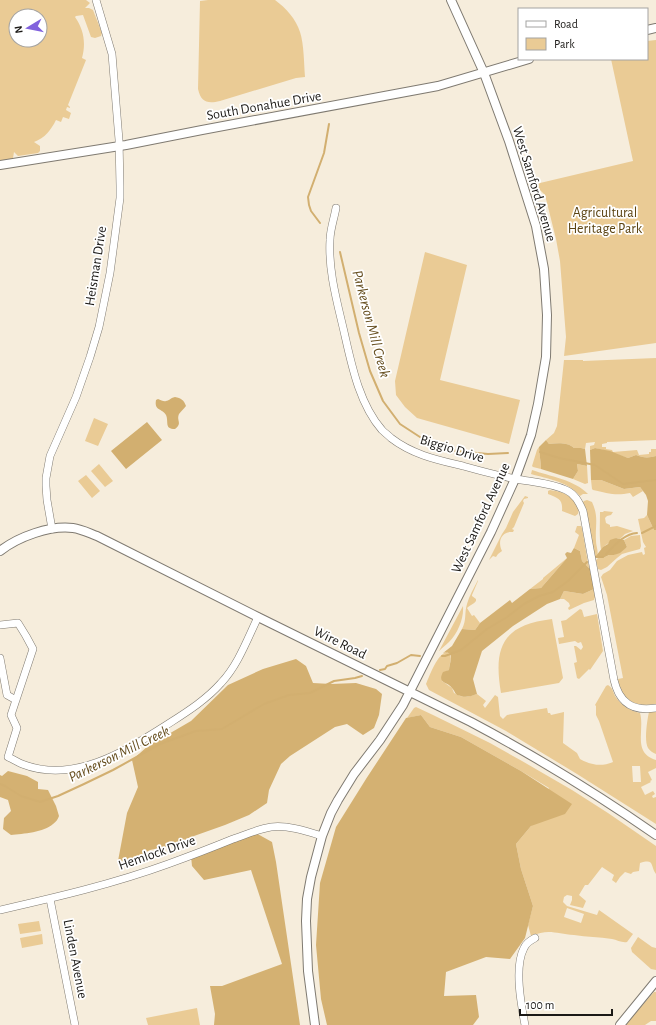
<svg xmlns="http://www.w3.org/2000/svg" width="656" height="1025" viewBox="0 0 656 1025" font-family="'Alegreya Sans',sans-serif">
<style>
.built{fill:#f6eddc;fill-rule:evenodd}
.green{fill:#eacb95;fill-rule:evenodd}
.forest{fill:#d4b172}
.water{fill:#d2af70}
.lines{fill:none;stroke-linecap:round;stroke-linejoin:round}
.stream{stroke:#d2af70;stroke-width:2}
.minor-casing{stroke:#7f7a71;stroke-width:8}
.tertiary-casing{stroke:#7f7a71;stroke-width:10}
.minor{stroke:#fff;stroke-width:7}
.tertiary{stroke:#fff;stroke-width:8}
.labels{text-anchor:middle;dominant-baseline:central;stroke-width:3.5;stroke-linejoin:round;paint-order:stroke}
.street-label{font-size:14px;fill:#1b1916;stroke:#fff}
.park-label{font-size:14px;fill:#5b4311;stroke:#fff}
.water-label{font-size:15px;font-style:italic;fill:#644c1c;stroke:#fff}
</style>
<rect width="100%" height="100%" fill="#fffaf2"/>
<path class="built" d="M0,0H656V1025H0ZM519,9H647V59H519ZM16,16H40V40H16Z"/>
<path class="green" d="M0,0H86L90,3L85,8H89L93,10L102,33L101,36L95,38L91,37L83,15L76,16L75,17C84,30 86,43 82,58L86,60L68,105L70,107V108L67,107L66,110L71,113L69,119L63,117L61,122L56,120C51,130 45,138 34,142L40,146V151L38,153L18,156L14,152L12,164L0,162ZM16,16H40V40H16Z
M208,0H275C286,8 296,19 300,32C304,44 304,64 305,77L296,78L220,101C207,104 201,102 198,89L200,1Z
M656,40V343L564,356L566,337L560,261L556,239L545,195L536,186L540,183L633,161L611,59H647V41Z
M425,252L467,265L440,380L520,400L509,444L417,418L405,407L396,395L395,381Z
M656,358V440L607,442V443L602,444V447H606V449L612,450L613,452L637,450L639,455L649,454V452H651V449H656V456C649,458 643,458 636,455L628,458L603,450L595,448L590,450V446L594,445L595,442L586,443L585,449L581,448H574C568,442 557,443 549,444L546,440L554,433L557,426L564,360H583V361Z
M94,418L108,424L98,446L85,441Z
M539,447C539,454 541,461 541,469L533,467L532,466L537,450Z
M99,464L113,481L105,487L91,471Z
M577,464L587,466L588,483L585,484L573,479L578,471Z
M532,470C549,476 575,480 588,494H583L580,496C567,481 548,479 531,474Z
M86,475L100,491L92,498L78,481Z
M591,480H601L624,489L640,487L643,491L633,497L630,493C615,496 607,493 593,490L592,489Z
M550,490C556,491 563,492 569,496C574,500 584,512 575,516L562,511C563,499 558,498 548,494V491Z
M525,496L528,497V498L524,499L523,501L524,503L514,527L512,529L514,530L513,532C502,531 497,541 502,551L498,554L496,557L493,556L489,560L502,534L506,528L513,512Z
M587,500L592,502C599,517 595,525 596,541C596,546 599,552 597,557H594L587,512L583,502L584,501Z
M604,511L613,512L611,515L607,516L605,518L606,523L610,525V527L617,526L633,531L625,534L620,539L616,538C611,542 604,545 601,550C599,537 600,524 600,512H603Z
M647,515L654,530H656V704C634,707 622,701 618,679L623,678L607,595L601,577L603,574L610,570L617,561L628,555L642,552L643,555L645,554L644,548L646,547L643,542L638,519L644,518Z
M577,526H581L582,528L588,563L590,569L582,561L580,551L574,548L579,535L575,532Z
M640,535L641,546L640,549L629,552L622,554L617,558L607,567L601,570L598,569L596,560L598,558H603L609,555H614L627,547L624,540L631,536Z
M567,558L541,588L530,589L543,579V578Z
M478,580V581L472,595V596L476,599V601C474,604 470,605 467,608L472,616L474,615L480,623L475,630L462,629C467,619 464,614 467,604C469,596 474,588 478,580Z
M594,589L595,597L594,600L584,603L569,610L568,608L570,606L569,603L564,599H560L564,591L583,594Z
M463,606C464,618 458,633 449,642C446,645 442,648 439,651Z
M580,609L582,610L584,617L597,614L603,651L590,670L589,669L579,679L577,678L574,663L577,662L574,646H576L581,650L583,647L581,642L578,643L575,641L559,644L558,638L564,637L561,621L566,620Z
M552,619L563,678L559,683L501,693C493,646 503,625 552,619Z
M447,652C454,657 449,663 449,670L447,671L442,681L452,688L454,693L460,696L467,697L477,694L486,701L483,705L485,708L495,695L498,697L500,716L503,719L507,715L547,708L548,713H550L551,715L564,712L563,743L577,753L580,759C591,765 601,767 613,762L599,721L596,715V706L595,705L606,686L608,685C613,688 613,692 615,696C621,705 630,711 640,713C645,730 632,753 656,760V768L648,772L652,780L650,781L651,782L641,787L645,795L653,791L655,794L652,796L653,798L656,797V824L577,774L506,731L429,690L426,684C430,675 437,654 447,652ZM632,766H640L641,782H633Z
M416,707L433,715L490,743L522,761L572,790L608,813L656,846V874C650,866 655,858 640,863L639,871L633,872L631,874L625,872L620,877L616,883L612,880L614,875L602,867L588,885H585L579,895L586,901L583,908L570,905L572,900V896L567,895L564,897L563,902L567,906L597,915L599,910L633,934L627,942C622,943 617,940 612,939C599,937 587,937 574,935C557,934 549,928 531,936L528,925L533,906L521,869L516,844L531,826L549,788L521,771L461,737L430,727L421,715L407,718L414,708ZM567,908L584,914L581,923L564,917Z
M656,711V754C653,753 650,751 648,748C644,741 647,721 649,712Z
M39,921L41,931L20,934L18,924Z
M42,934L43,944L22,948L20,938Z
M638,937L652,947L656,948V970L651,969L632,952L631,948Z
M654,992H656V1021H651L645,1025H625Z
M197,1008L200,1025H148L146,1018Z"/>
<path class="forest" d="M546,440L549,444C557,443 568,442 574,448H581L585,449L587,466L577,464L578,471L573,479L541,469C541,461 539,454 539,447Z
M595,448L610,451L628,458L636,455C643,458 649,458 656,456V530H654L647,515L648,501L646,495L640,487L624,489L601,480H591L590,450Z
M616,538L624,540L627,547L620,553L614,555H609L603,558H598L596,556L603,547L608,544L610,540Z
M574,548L580,551L582,561L590,569L594,589L583,594L564,591L560,599L547,604L513,626L482,651L473,679L477,694C471,696 467,698 461,696C454,695 456,692 452,688C447,681 437,684 443,672L449,670C449,664 456,650 443,653L452,646L462,629L475,630L480,623L510,600L512,603L530,589L541,588L567,558L565,554L567,552L571,553Z
M296,659L306,666L313,683L331,684L356,683L376,689L382,694L379,715L374,728L363,735L347,724L335,727L290,756L281,764L269,790L267,803L249,815L225,825L194,836L175,845L150,850L129,861H118L127,813L138,787L132,760L148,746L191,721L228,685L263,669Z
M421,715L430,727L461,737L521,771L572,804L565,814L531,826L516,844L521,869L533,906L525,938L510,959L486,957L446,972L444,996L476,995L479,1017L473,1025H327L321,999L316,945L320,883L336,827L366,779L406,718Z
M8,771L27,776L38,782V789L48,790L56,806L59,816C58,819 56,822 53,824C44,832 23,834 11,835L3,829L4,818L11,811L8,800L0,797V775L2,776Z
M254,832L272,842L276,862L300,1025H214L215,1014L210,986H222L282,964L251,870L204,880L192,866L191,856Z"/>
<path class="water" d="M175,397C181,398 184,400 186,406C184,409 181,411 179,414C176,421 183,423 175,429C164,429 169,422 166,415C162,408 154,411 156,400L158,399C161,400 164,402 166,401C169,401 170,398 175,397Z
M147,422L162,440L126,469L111,451Z"/>
<g class="lines">
<path class="stream" d="M320,223L311,211L309,205L308,197L324,153L329,124
M340,252L359,333L370,371L383,401L400,424L423,439L456,451L488,454L508,453
M540,452L559,458L595,465L623,484L647,481L656,480
M642,533L656,526
M606,554C615,545 624,534 637,533
M596,557H603
M442,656H445L461,650L487,629L507,617L524,604L539,596L553,592L568,581L587,562
M380,670L385,669L387,666L397,663L411,655L420,656
M0,784L5,786L21,796L40,802L58,796L84,784L113,770L160,744L196,731L222,729L264,704L289,695L310,693L334,681L355,678L362,676"/>
<defs>
<path id="minor" d="M336,208C334,219 330,230 330,240C328,272 338,305 345,336C352,367 360,405 382,430C385,433 388,435 391,438C413,455 438,460 463,466C481,471 499,476 516,479C533,482 551,483 566,490C575,494 579,502 583,511L614,680C619,702 632,712 656,708
M52,529L47,500L46,486V478L50,456L76,397L90,357L99,327L110,273L120,198V186L119,140L112,54L96,0
M0,625L18,623L26,636L33,649L11,715L17,728L8,757C13,759 17,762 22,764C73,784 124,752 165,726C185,713 205,701 221,683C238,665 247,640 258,617
M0,658L7,695L16,700
M50,899L75,1025
M0,910C57,897 113,884 168,864C190,856 211,848 233,839C245,835 258,829 271,827C288,825 306,831 322,836
M525,1025C521,1004 514,967 524,948C526,943 531,940 535,938"/>
<path id="tertiary" d="M647,30L656,28
M0,165L126,145L202,130L438,86L529,59
M0,551C18,537 50,525 73,528C81,529 89,533 97,536L258,617L471,722C535,756 597,794 656,835
M315,1025L308,971L306,921L307,899L311,877L322,836L331,813L338,800L354,774L380,740L403,705L491,532L515,479L531,435L538,404L546,357L547,315L544,269L536,226L509,141L484,73L451,0
M620,1025L656,981"/>
</defs>
<use href="#minor" class="minor-casing"/>
<use href="#tertiary" class="tertiary-casing"/>
<use href="#minor" class="minor"/>
<use href="#tertiary" class="tertiary"/>
</g>
<g class="labels">
<g class="street-label">
<text transform="translate(264 106) rotate(-10)">South Donahue Drive</text>
<text transform="translate(534 184) rotate(73)">West Samford Avenue</text>
<text transform="translate(96 266) rotate(-81)">Heisman Drive</text>
<text transform="translate(452 449) rotate(17)">Biggio Drive</text>
<text transform="translate(481 518) rotate(-65)">West Samford Avenue</text>
<text transform="translate(340 643) rotate(26)">Wire Road</text>
<text transform="translate(157 853) rotate(-19)">Hemlock Drive</text>
<text transform="translate(75 959) rotate(79)">Linden Avenue</text>
</g>
<g class="park-label">
<text x="605" y="213">Agricultural<tspan x="605" dy="16">Heritage Park</tspan></text>
</g>
<g class="water-label">
<text transform="translate(371 324) rotate(75)">Parkerson Mill Creek</text>
<text transform="translate(119 754) rotate(-26)">Parkerson Mill Creek</text>
</g>
</g>
<rect x="518" y="8" width="130" height="52" fill="#ffffff" stroke="#a4a3a2"/>
<rect x="526" y="21" width="20" height="6" fill="#ffffff" stroke="#a4a3a2"/>
<text x="554" y="28" font-size="12" fill="#1b1916">Road</text>
<rect x="526" y="38" width="20" height="12" fill="#eacb95" stroke="#a4a3a2"/>
<text x="554" y="48" font-size="12" fill="#1b1916">Park</text>
<g transform="translate(28 28) rotate(260)"><circle r="19" fill="#ffffff" stroke="#a4a3a2"/>
<path d="M0-3L7 15L0 10L-7 15Z" fill="#8162dd"/>
<text y="-6" font-size="11" font-weight="bold" text-anchor="middle" fill="#1b1916">N</text>
</g>
<path d="M520 1009v6h92v-6" fill="none" stroke="#1b1916" stroke-width="2"/>
<text x="526" y="1009" font-size="12" fill="#1b1916" stroke="#ffffff" stroke-width="3" paint-order="stroke">100 m</text>
</svg>
